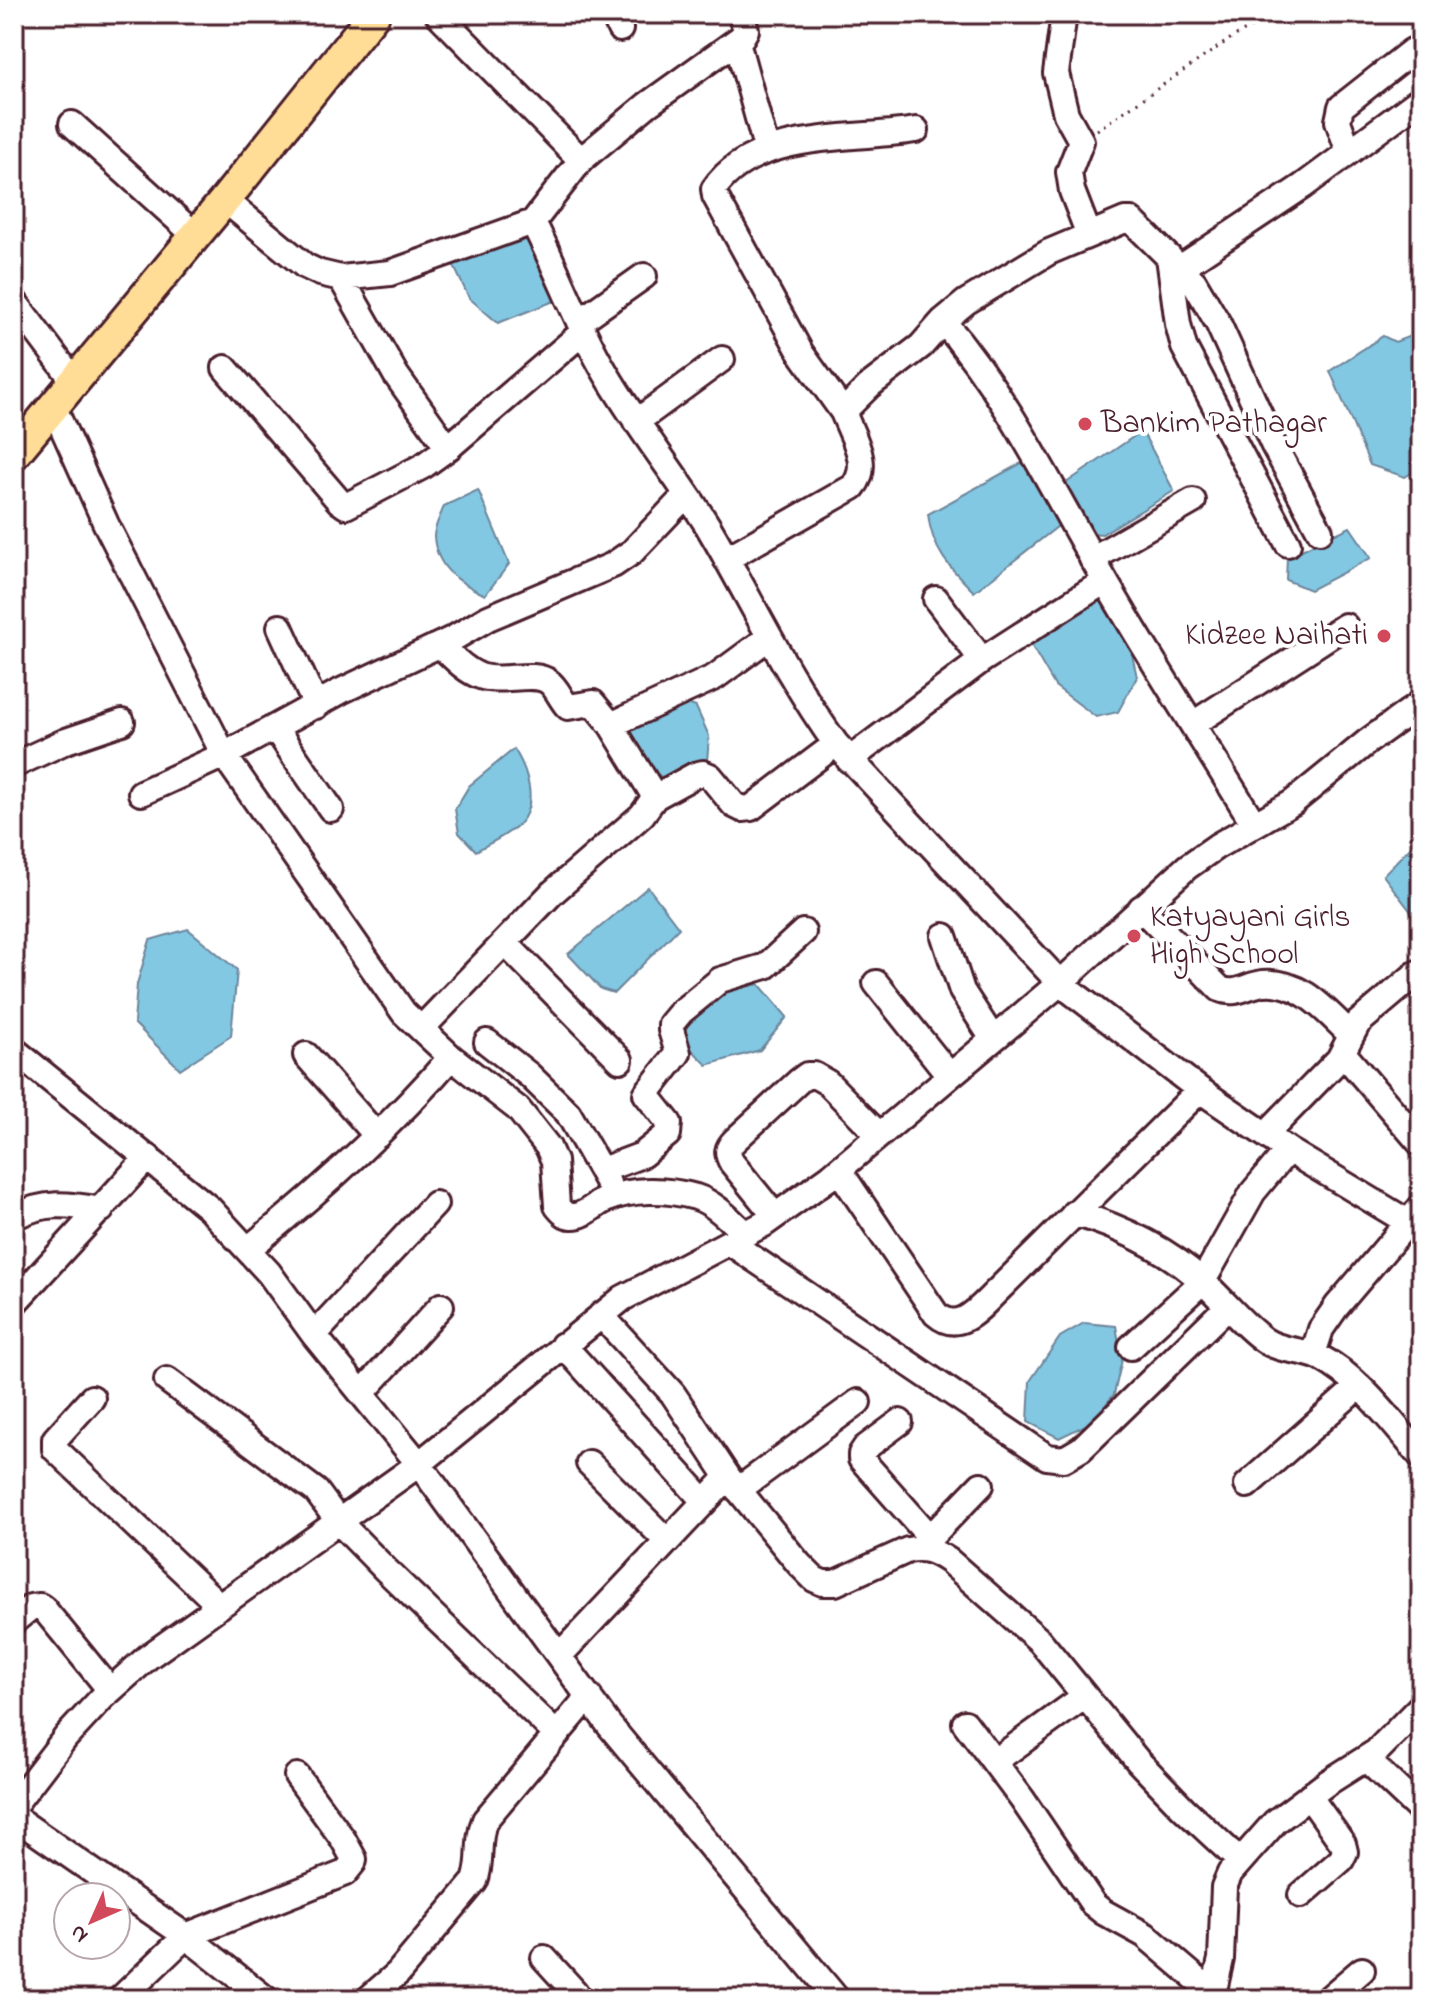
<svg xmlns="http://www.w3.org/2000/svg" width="1435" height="2013" viewBox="0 0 1435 2013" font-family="'Indie Flower',sans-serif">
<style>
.water{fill:#82c8e3;stroke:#6c8499;stroke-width:2}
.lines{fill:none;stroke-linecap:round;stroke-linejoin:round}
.minor-casing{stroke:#4a1f2b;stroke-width:30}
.major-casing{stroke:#4a1f2b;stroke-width:36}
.path{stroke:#4a1f2b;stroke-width:3;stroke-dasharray:2 6;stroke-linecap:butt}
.minor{stroke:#fff;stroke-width:24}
.major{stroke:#ffdd96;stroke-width:30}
.poi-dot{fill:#d1495b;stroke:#fff;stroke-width:3}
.labels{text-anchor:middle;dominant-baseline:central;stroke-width:8;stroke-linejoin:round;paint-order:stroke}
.poi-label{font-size:32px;fill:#4a1f2b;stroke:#fff;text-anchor:start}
</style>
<rect width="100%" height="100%" fill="#fff"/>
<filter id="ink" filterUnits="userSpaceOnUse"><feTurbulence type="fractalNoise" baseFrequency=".0125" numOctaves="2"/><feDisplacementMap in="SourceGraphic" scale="16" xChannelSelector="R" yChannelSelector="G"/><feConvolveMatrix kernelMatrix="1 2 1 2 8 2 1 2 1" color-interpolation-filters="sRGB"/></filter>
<g filter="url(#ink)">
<path class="water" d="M533,238L557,300L498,323L469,298L451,260Z
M1421,332V467L1405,477L1370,465L1330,371L1383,336L1395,342Z
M1142,431L1174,491L1102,534L1092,533L1066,483Z
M1027,460L1062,523L974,592C949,567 932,550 928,514Z
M478,490L509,564L485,595C459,582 436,569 434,536C434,527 441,515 444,506Z
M1350,527L1371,558L1310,590L1286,580L1287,557Z
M1100,596L1131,650L1137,677L1118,712L1096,717L1055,686L1031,645L1052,625Z
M673,699L696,707L709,736L707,762L673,785L643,764L623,725Z
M514,749C527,769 539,804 519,824C508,835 490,843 476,851L459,833L455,809L469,786Z
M1421,836V925L1383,875Z
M648,887L679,928L614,993L601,989L568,954Z
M188,929L237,970L231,1036L180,1069L134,1023L137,984L150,940Z
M759,984L787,1017L760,1050L707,1065L683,1041L689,1015L711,995Z
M1084,1323L1116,1326L1122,1360L1114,1394L1092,1422L1059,1438L1028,1422L1030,1381L1060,1337Z"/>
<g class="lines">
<defs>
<path id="minor" d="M438,14L581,160
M613,14L620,29
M1064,14L1056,73L1066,114L1081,141L1069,172L1072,191L1089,235
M737,42L767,151
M72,124L195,235
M1349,152L1338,121L1341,107L1412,51
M225,200L305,266L320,273L341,278L390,273L533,222L581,160L647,105L742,37L746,30L741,14
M533,222C557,269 575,319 601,365C633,422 675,473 709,528C752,601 786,675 836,744L1060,983L1200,1090L1288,1150L1421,1230
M1169,257L1178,324L1184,347L1288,544
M1180,268L1303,186L1421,99
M341,278L396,375L448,448
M14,301L74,381
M579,322L644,276
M225,368L339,501L346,506L423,466L448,448L583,332
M53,406L106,524L224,755L404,1013L451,1057L518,1109L548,1147L554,1161L557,1206C561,1211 565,1216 572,1216C584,1217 594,1205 605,1200C632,1188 667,1189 696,1197C715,1203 731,1221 745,1234
M843,412L801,353L715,196L714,189C753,130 855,140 916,130
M636,422L722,359
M726,559L853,487C872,465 852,436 843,412L870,385L921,346L943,321
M1092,559L1193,501
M936,599L982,660L1105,581
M280,627L316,706
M440,645C452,656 464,670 480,676C501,684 533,670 549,682C557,688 561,700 568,707L593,703L611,725L715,677L768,638
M1193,724L1345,626
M275,728L331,809
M849,760L982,660
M14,765L66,741L122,722
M141,793L224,755L341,691L454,638L488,618L613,565L632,552L686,495
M655,797L695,775L703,773L710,776L734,805L742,809L751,808L836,744
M1254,824C1200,735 1143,649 1092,558C1046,477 1004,392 943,321L966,302L1049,252L1125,220H1131L1194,282L1218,323L1273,444L1320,531
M1141,908L1220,989C1236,996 1247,985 1263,983C1300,979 1327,1012 1350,1034
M944,936L962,991L993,1039
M505,943L620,1060
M876,983L949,1075
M421,1029L552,893L642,815L655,797L611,725
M487,1042L529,1075L568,1113L608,1183
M14,1050L209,1208L269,1273L314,1335L419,1464L609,1725L837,1999
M1343,1053L1421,1144
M306,1055L377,1136
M1266,1134L1339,1059L1358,1023L1417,973
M602,1170L642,1155L668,1134L669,1123L646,1094L678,1053L671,1030V1024L681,1012L720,980L766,966L803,932
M839,1170L936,1314C960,1335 980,1307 998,1290L1200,1090
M1074,1213C1121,1227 1165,1247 1202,1281C1223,1299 1240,1323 1264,1340C1281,1352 1303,1349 1321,1358C1362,1380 1391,1422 1421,1456
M775,1216L732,1163C726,1153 727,1148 735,1140L799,1081L807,1075H814L828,1083L879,1135
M14,1217C44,1201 68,1204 101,1210
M729,1242L1047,1457L1064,1459L1081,1449L1227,1307
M248,1249C321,1190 390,1128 451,1057
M14,1303L148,1157
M601,1315L673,1394L728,1477L799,1564L814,1579L823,1583H835L908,1550C925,1547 934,1551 949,1561L1040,1641L1138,1761L1184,1809L1240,1861
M314,1335L435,1204
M563,1345L704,1501
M1131,1347L1203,1281L1253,1192L1288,1150
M1313,1354L1321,1329L1337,1306L1421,1207
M167,1380L316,1491L339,1522L386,1570L556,1734
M362,1393L441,1306
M92,1398L55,1439V1449L220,1606
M900,1422L865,1448L861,1454V1459L930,1537
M589,1463L667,1541
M1247,1485L1359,1386
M738,1490L858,1402
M920,1548L981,1485
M14,1621L31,1607L40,1606L44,1609L110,1690
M560,1655L728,1477
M965,1723L1022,1799L1093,1904L1103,1912L1145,1935L1213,1993
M1366,1759L1421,1811
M995,1761L1085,1696
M14,1805L66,1737L103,1697L148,1657L419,1464L623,1298L764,1224L830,1177L1060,983L1187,867L1217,846L1292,803L1367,742L1421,703
M14,1817L186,1936L266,1999
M1301,1895L1341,1860L1345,1852L1343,1844L1309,1796
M544,1958L575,1992L578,1999
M120,1999L186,1936L345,1873L353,1863L354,1859L343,1839L297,1776
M368,1999L398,1973L475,1881C483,1860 476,1840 485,1820L589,1696
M1212,1999L1221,1959L1224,1887L1230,1873L1275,1822L1327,1783L1376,1752L1421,1706
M1328,1999L1362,1970"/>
<path id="major" d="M14,454L225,200L374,14"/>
</defs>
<use href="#minor" class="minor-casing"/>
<use href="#major" class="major-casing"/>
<path class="path" d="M1097,130L1233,37L1264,20L1266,14"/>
<use href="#minor" class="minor"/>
<use href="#major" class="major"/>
</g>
</g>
<g class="poi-dot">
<circle cx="1085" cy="424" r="8"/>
<circle cx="1384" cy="636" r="8"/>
<circle cx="1134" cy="936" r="8"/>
</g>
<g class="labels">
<g class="poi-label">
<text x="1101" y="424">Bankim Pathagar</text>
<text x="1368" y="636" text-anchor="end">Kidzee Naihati</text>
<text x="1150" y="918">Katyayani Girls<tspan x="1150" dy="37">High School</tspan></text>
</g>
</g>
<rect width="1435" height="2013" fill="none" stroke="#fff" stroke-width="48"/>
<rect x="24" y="24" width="1387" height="1965" fill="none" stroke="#4a1f2b" stroke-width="3" filter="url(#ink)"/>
<g transform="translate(92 1921) rotate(225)"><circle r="38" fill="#ffffff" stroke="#b7a5aa" stroke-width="2"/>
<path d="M0-6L14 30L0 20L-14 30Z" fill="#d1495b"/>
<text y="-12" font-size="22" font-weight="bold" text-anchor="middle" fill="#4a1f2b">N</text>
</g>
</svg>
